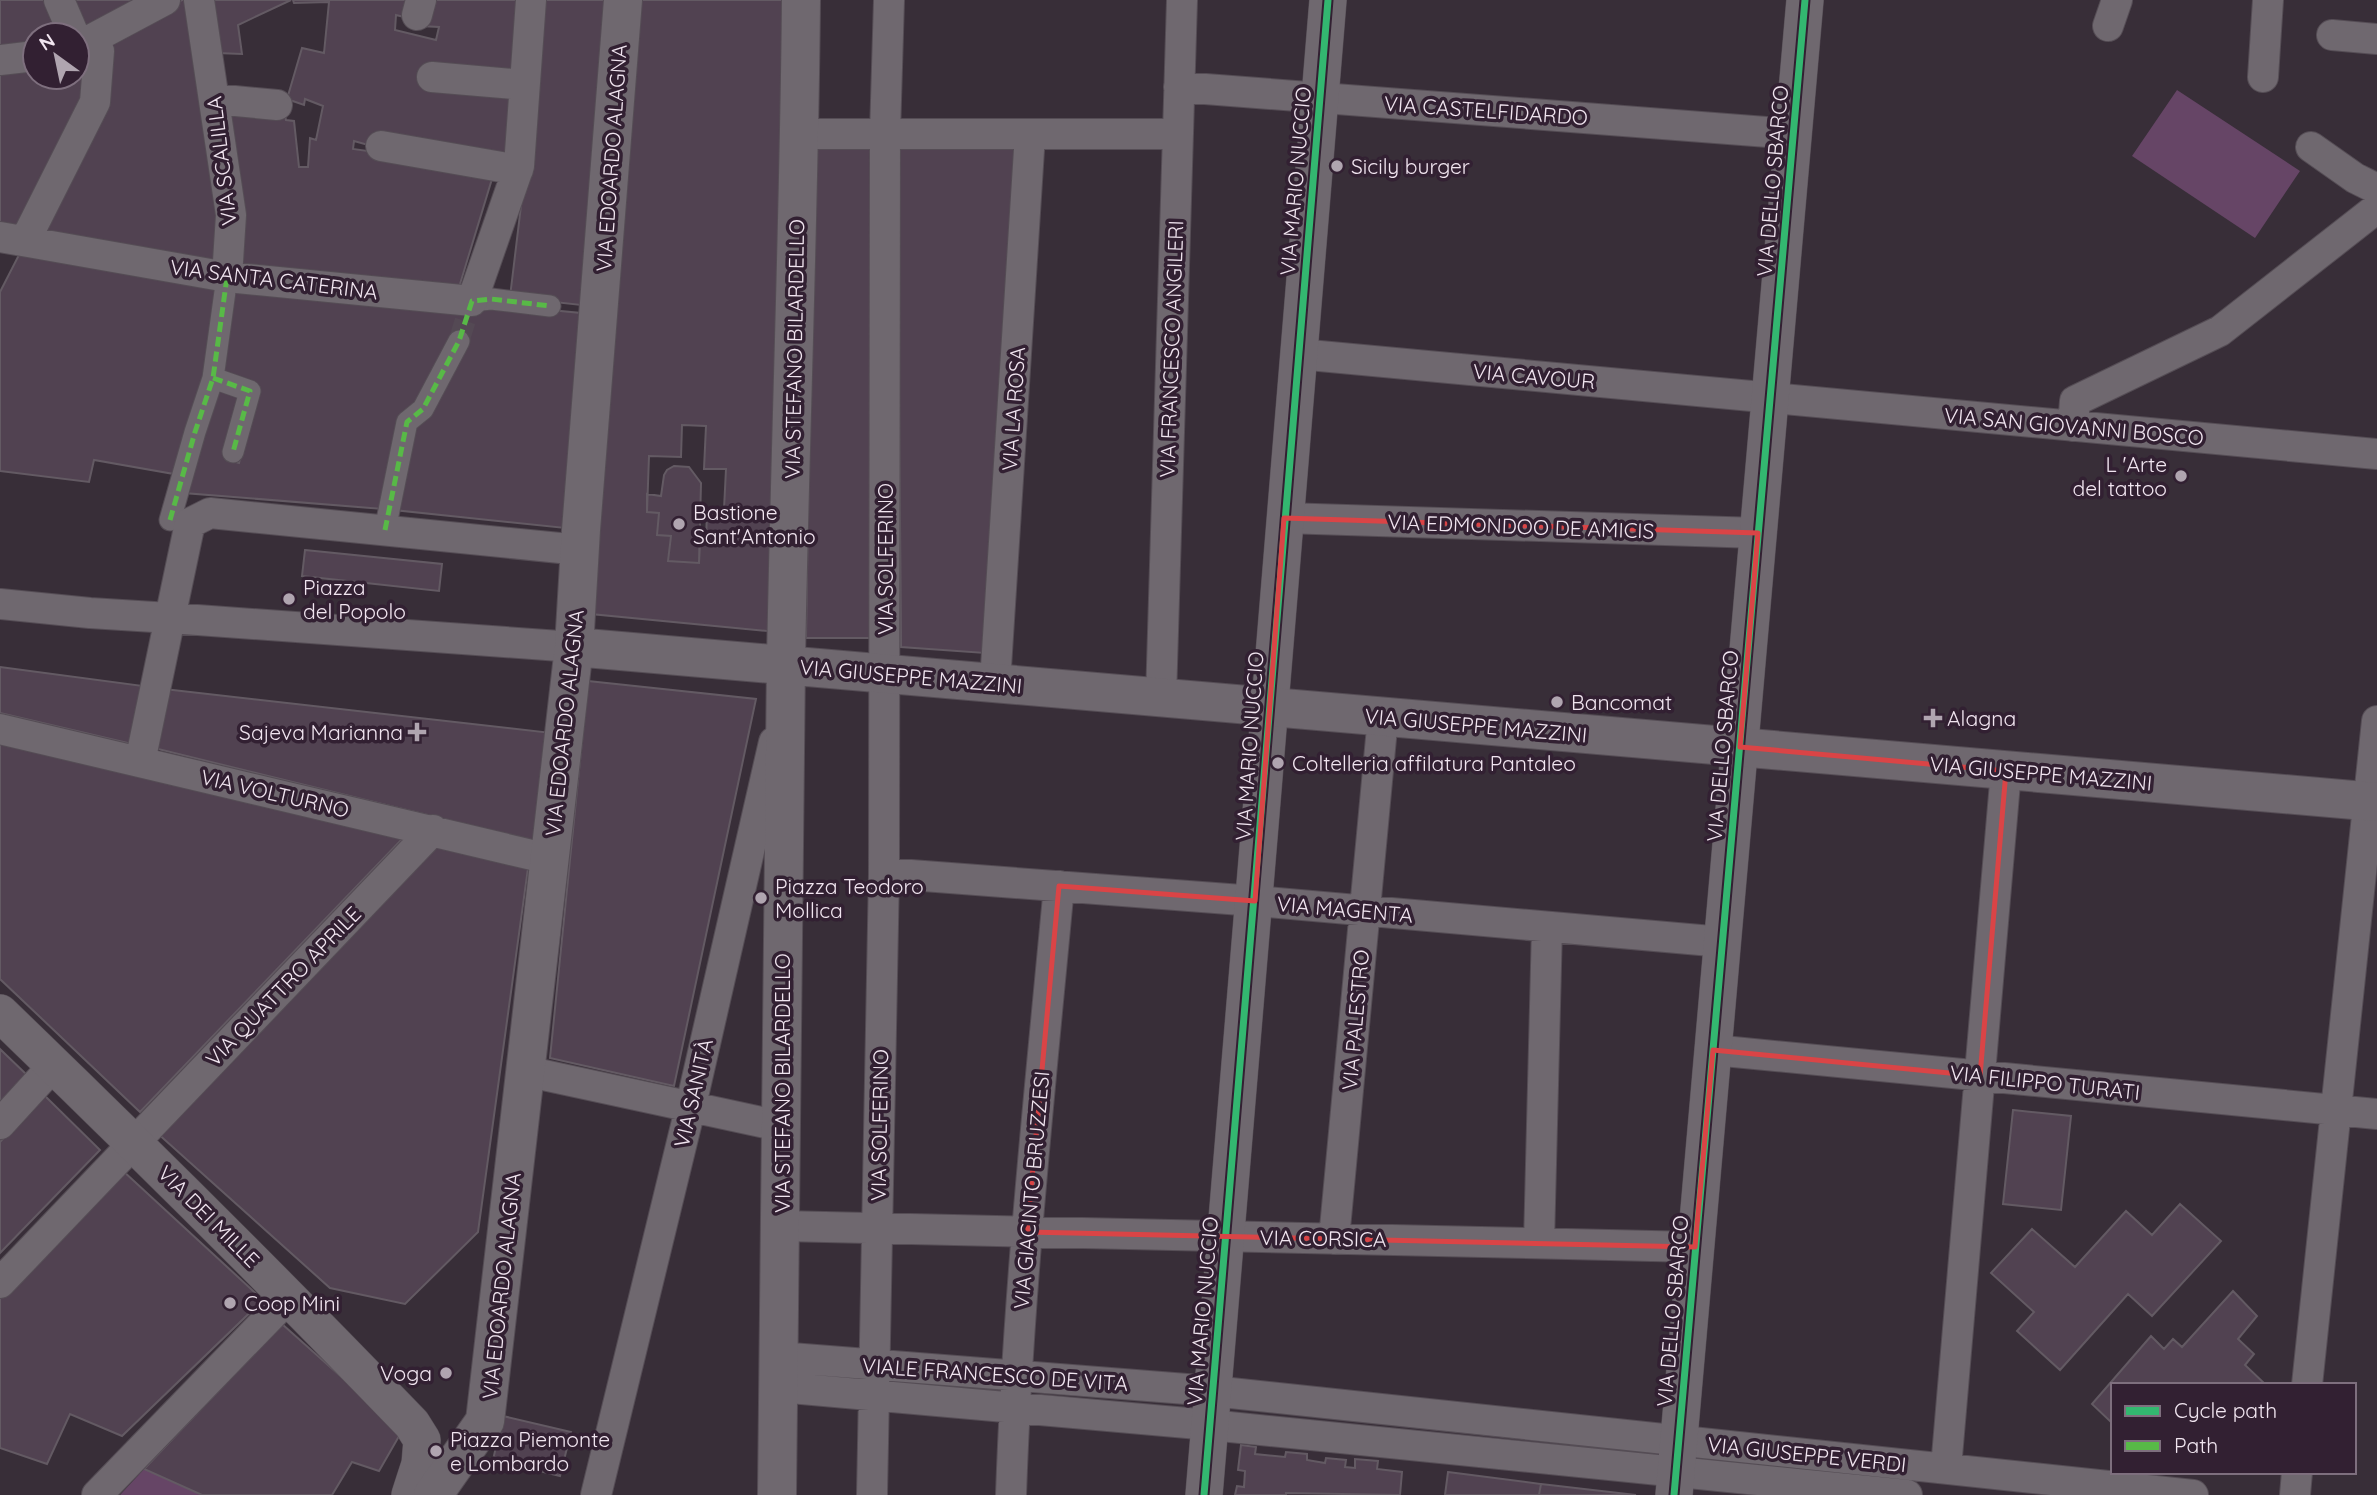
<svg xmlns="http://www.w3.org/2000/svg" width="2377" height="1495" viewBox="0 0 2377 1495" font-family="Quicksand,sans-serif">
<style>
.green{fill:#664566}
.building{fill:#514251;stroke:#635a63;stroke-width:2;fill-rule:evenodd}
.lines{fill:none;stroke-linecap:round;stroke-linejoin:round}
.pedestrian-tunnel{stroke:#544954;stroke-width:21;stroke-dasharray:21 10;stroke-linecap:butt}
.pedestrian-casing{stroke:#554d55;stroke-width:23}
.minor-casing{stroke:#554d55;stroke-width:32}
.tertiary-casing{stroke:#554d55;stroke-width:38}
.secondary-casing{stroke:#554d55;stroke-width:40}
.pedestrian{stroke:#6f686f;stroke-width:21}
.minor{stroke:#6f686f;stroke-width:30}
.tertiary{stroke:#6f686f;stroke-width:37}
.secondary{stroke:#6f686f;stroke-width:38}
.quiet{stroke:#58b947;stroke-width:5;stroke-dasharray:10 5;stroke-linecap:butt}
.cycleway-casing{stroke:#322032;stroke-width:11}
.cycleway{stroke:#33b770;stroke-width:7}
.marked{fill:none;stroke:#da4446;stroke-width:5;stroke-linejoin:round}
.poi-dot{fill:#b0a5b0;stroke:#322032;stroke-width:2.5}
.labels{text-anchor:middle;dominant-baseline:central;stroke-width:7;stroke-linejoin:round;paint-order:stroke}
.street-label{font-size:21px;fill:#f1e5f0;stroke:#322032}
.poi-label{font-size:21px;fill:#f1e5f0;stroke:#322032;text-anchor:start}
</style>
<rect width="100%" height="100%" fill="#382e38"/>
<path class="green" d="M2177,90L2300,171L2255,238L2132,156Z
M144,1469L202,1495H120Z"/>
<path class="building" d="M0,0H49L63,35H35V46L0,53Z
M68,0H150L83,36Z
M182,0H191L222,211L220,269L34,236L108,38Z
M206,0H291L238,25L242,54L217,53Z
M293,0H412L408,18L396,15L395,30L436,40L439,27L421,26L428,0H517L507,164L372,146L354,141L353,149L495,169L457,294L231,272L220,107L284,112L286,120L294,121L299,167H308L310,138L316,140L323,106L305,99L304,105L287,99L302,48L324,53L329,2L294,3Z
M542,0H606L581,305L510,297L534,98Z
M640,0H788L778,632L591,614ZM682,425L706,426L704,469H726L724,509L707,508L706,544L700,543L699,563L668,561L671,536L657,535L659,513L647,512L649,456L681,457Z
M94,55L88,99L24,234L0,229V66L35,62V77H77V57Z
M814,142H879L871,638H806Z
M897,142L1016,143L985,653L901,647Z
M22,249L220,282L206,375L174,474L94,460L89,482L0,471V292Z
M233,280L581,313L565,528L394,510L413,421L383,509L184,493L217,387L242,396L226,459L239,463L259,387L220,378Z
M674,466L689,467L701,483L699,563L668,561L671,536L657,535L659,513L647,512V494L661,496L664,475L667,470Z
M305,550L442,564L439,591L302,576Z
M0,667L143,686L132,744L0,713Z
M588,681L756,699L674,1086L550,1058Z
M164,689L552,733L533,841L154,748Z
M0,740L405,836L140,1112L0,979Z
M437,845L529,861L478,1232L405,1304L330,1288L156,1132Z
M0,1049L27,1075L0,1103Z
M43,1094L100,1150L0,1253V1142Z
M2013,1110L2071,1116L2061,1210L2003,1204Z
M122,1170L263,1300L122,1436L70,1414L47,1464L0,1448V1294Z
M2180,1204L2221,1241L2152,1316L2128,1294L2060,1370L2017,1331L2034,1312L1991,1273L2032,1229L2075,1267L2126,1211L2152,1235Z
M2233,1291L2257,1316L2238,1339L2254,1354L2245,1365L2266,1385H2113V1424L2092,1404L2151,1336L2164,1349L2173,1339L2182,1347Z
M282,1324L402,1431L379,1471L352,1462L332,1495H202L144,1469Z
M503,1416L571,1432L560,1476L493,1460Z
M1241,1445L1256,1447L1255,1454L1285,1457L1286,1452L1307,1454V1460L1325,1463L1326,1458L1346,1460L1345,1467L1355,1468V1459L1378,1461L1377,1469L1402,1472L1400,1495L1286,1493V1495H1235L1237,1486L1244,1487L1245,1471L1238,1470Z
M1448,1472L1541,1484L1539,1495H1445Z
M1541,1484L1636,1495H1539Z"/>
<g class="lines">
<path class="pedestrian-tunnel" d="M459,341L470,305"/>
<defs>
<path id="pedestrian" d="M470,305L472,301L491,299L550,306
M213,378L250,391L233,452
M170,520L195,432L213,378L227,277
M385,530L407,422L423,409L459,341"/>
<path id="minor" d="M59,0L74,35
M199,0L231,215L227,277
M417,15L421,0
M2108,26L2117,0
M2332,35L2377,39
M77,47L165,0
M0,60L35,56
M432,77L524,85
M2263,77L2268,0
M1179,87L1794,134
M214,99L277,105
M800,134H1178
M381,146L518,170
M2311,147L2355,178L2377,189
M0,237L227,277L472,301L519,166L531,0
M25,241L95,102L99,51L93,39
M1298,354L2377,454
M2073,426L2075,401L2220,331L2377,208
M1284,518L1758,533
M0,604L90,613L170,618L190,523L210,513L580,550
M995,683L1030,134
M1161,698L1182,0
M0,729L549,859
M140,762L170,618L574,647
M884,873L1255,901L1723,942
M1713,1050L2377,1114
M525,1071L780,1126
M0,1124L54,1065
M782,1226L1695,1247
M1334,1239L1383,717
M1539,1243L1547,927
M0,1283L433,830
M778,1357L1212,1391L2193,1495
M2307,1385L2377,721
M779,1387L1210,1425L1907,1495
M1946,1468L2006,771
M97,1495L289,1297
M596,1495L691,1105L774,742
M872,1495L884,873L885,134L889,0
M1011,1495C1018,1291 1040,1089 1059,886
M2295,1495L2297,1472"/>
<path id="tertiary" d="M0,1013C140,1148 277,1284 412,1424L422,1440L420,1464L410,1495
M1204,1495C1247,997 1286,498 1328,0
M1674,1495L1805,0"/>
<path id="secondary" d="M574,647L2377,802
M433,1495L485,1421L574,647L581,530L623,0
M777,1495C782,1217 781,939 786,661C790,441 799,220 801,0"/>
</defs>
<use href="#pedestrian" class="pedestrian-casing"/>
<use href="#minor" class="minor-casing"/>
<use href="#tertiary" class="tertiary-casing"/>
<use href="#secondary" class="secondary-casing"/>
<use href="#pedestrian" class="pedestrian"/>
<use href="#minor" class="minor"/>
<use href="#tertiary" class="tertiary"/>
<use href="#secondary" class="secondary"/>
<path class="quiet" d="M213,378L250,391L233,452
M170,520L195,432L213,378L227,277
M385,530L407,422L423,409L459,341L472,301L491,299L550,306"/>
<defs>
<path id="cycleway" d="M1204,1495C1247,997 1286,498 1328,0
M1674,1495L1805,0"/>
</defs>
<use href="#cycleway" class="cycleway-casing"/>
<use href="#cycleway" class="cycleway"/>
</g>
<path class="marked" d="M1284,518L1758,533L1740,747L2006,771L1980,1076L1713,1050L1695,1247L1027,1232L1059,886L1255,901Z"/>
<g class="poi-dot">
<circle cx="1337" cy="166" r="7"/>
<circle cx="2181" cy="476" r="7"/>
<circle cx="679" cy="524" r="7"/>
<circle cx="289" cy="599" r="7"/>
<circle cx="1557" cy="702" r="7"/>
<path d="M1929.5 707.5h7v7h7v7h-7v7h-7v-7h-7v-7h7z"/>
<path d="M413.5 721.5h7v7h7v7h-7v7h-7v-7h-7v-7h7z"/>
<circle cx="1278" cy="763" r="7"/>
<circle cx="761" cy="898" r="7"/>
<circle cx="230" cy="1303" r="7"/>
<circle cx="446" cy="1373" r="7"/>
<circle cx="436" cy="1451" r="7"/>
</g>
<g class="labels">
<g class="street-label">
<text transform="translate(1486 110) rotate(4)">VIA CASTELFIDARDO</text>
<text transform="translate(611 158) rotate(-86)">VIA EDOARDO ALAGNA</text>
<text transform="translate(221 161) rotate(-97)">VIA SCALILLA</text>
<text transform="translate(1295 181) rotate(-85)">VIA MARIO NUCCIO</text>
<text transform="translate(1772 181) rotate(-85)">VIA DELLO SBARCO</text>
<text transform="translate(274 279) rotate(7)">VIA SANTA CATERINA</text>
<text transform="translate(794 349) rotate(-89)">VIA STEFANO BILARDELLO</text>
<text transform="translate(1171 349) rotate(-88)">VIA FRANCESCO ANGILERI</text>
<text transform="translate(1534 376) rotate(5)">VIA CAVOUR</text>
<text transform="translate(1013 409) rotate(-86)">VIA LA ROSA</text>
<text transform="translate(2074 426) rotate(5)">VIA SAN GIOVANNI BOSCO</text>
<text transform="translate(1521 526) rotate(2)">VIA EDMONDOO DE AMICIS</text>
<text transform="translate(885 559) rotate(-90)">VIA SOLFERINO</text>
<text transform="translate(911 676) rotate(5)">VIA GIUSEPPE MAZZINI</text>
<text transform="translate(564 723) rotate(-84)">VIA EDOARDO ALAGNA</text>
<text transform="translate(1476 725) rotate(5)">VIA GIUSEPPE MAZZINI</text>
<text transform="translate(1249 746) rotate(-86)">VIA MARIO NUCCIO</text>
<text transform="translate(1722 746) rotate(-85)">VIA DELLO SBARCO</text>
<text transform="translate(2041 773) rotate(5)">VIA GIUSEPPE MAZZINI</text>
<text transform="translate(275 793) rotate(13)">VIA VOLTURNO</text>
<text transform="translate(1345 909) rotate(5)">VIA MAGENTA</text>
<text transform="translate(283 986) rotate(-46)">VIA QUATTRO APRILE</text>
<text transform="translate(1355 1020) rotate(-85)">VIA PALESTRO</text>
<text transform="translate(2045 1082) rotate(6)">VIA FILIPPO TURATI</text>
<text transform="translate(782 1083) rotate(-90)">VIA STEFANO BILARDELLO</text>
<text transform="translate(693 1093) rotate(-77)">VIA SANITÀ</text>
<text transform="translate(879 1125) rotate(-89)">VIA SOLFERINO</text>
<text transform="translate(1031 1190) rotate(-85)">VIA GIACINTO BRUZZESI</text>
<text transform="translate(209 1216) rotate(45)">VIA DEI MILLE</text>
<text transform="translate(1323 1238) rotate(1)">VIA CORSICA</text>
<text transform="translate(501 1286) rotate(-84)">VIA EDOARDO ALAGNA</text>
<text transform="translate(1202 1311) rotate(-85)">VIA MARIO NUCCIO</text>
<text transform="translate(1672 1311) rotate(-85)">VIA DELLO SBARCO</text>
<text transform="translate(995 1374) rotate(4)">VIALE FRANCESCO DE VITA</text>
<text transform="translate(1807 1454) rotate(6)">VIA GIUSEPPE VERDI</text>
</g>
<g class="poi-label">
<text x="1351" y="166">Sicily burger</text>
<text x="2167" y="464" text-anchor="end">L 'Arte<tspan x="2167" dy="24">del tattoo</tspan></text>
<text x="693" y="512">Bastione<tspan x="693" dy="24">Sant'Antonio</tspan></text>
<text x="303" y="587">Piazza<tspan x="303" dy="24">del Popolo</tspan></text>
<text x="1571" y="702">Bancomat</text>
<text x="1947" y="718">Alagna</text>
<text x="403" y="732" text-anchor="end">Sajeva Marianna</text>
<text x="1292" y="763">Coltelleria affilatura Pantaleo</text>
<text x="775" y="886">Piazza Teodoro<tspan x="775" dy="24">Mollica</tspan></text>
<text x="244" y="1303">Coop Mini</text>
<text x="432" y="1373" text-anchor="end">Voga</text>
<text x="450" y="1439">Piazza Piemonte<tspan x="450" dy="24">e Lombardo</tspan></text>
</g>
</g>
<rect x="2111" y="1383" width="245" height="91" fill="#322032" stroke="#7e6f7e" stroke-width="2"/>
<rect x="2125" y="1406" width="35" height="10" fill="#33b770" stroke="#7e6f7e" stroke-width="2"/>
<text x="2174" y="1418" font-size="21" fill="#f1e5f0">Cycle path</text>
<rect x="2125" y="1441" width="35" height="10" fill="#58b947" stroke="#7e6f7e" stroke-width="2"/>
<text x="2174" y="1453" font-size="21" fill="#f1e5f0">Path</text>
<g transform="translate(56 56) rotate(327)"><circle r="33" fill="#322032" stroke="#7e6f7e" stroke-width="2"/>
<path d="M0-5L12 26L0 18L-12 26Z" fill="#b0a5b0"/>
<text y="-10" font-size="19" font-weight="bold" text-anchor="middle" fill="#f1e5f0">N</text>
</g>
</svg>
